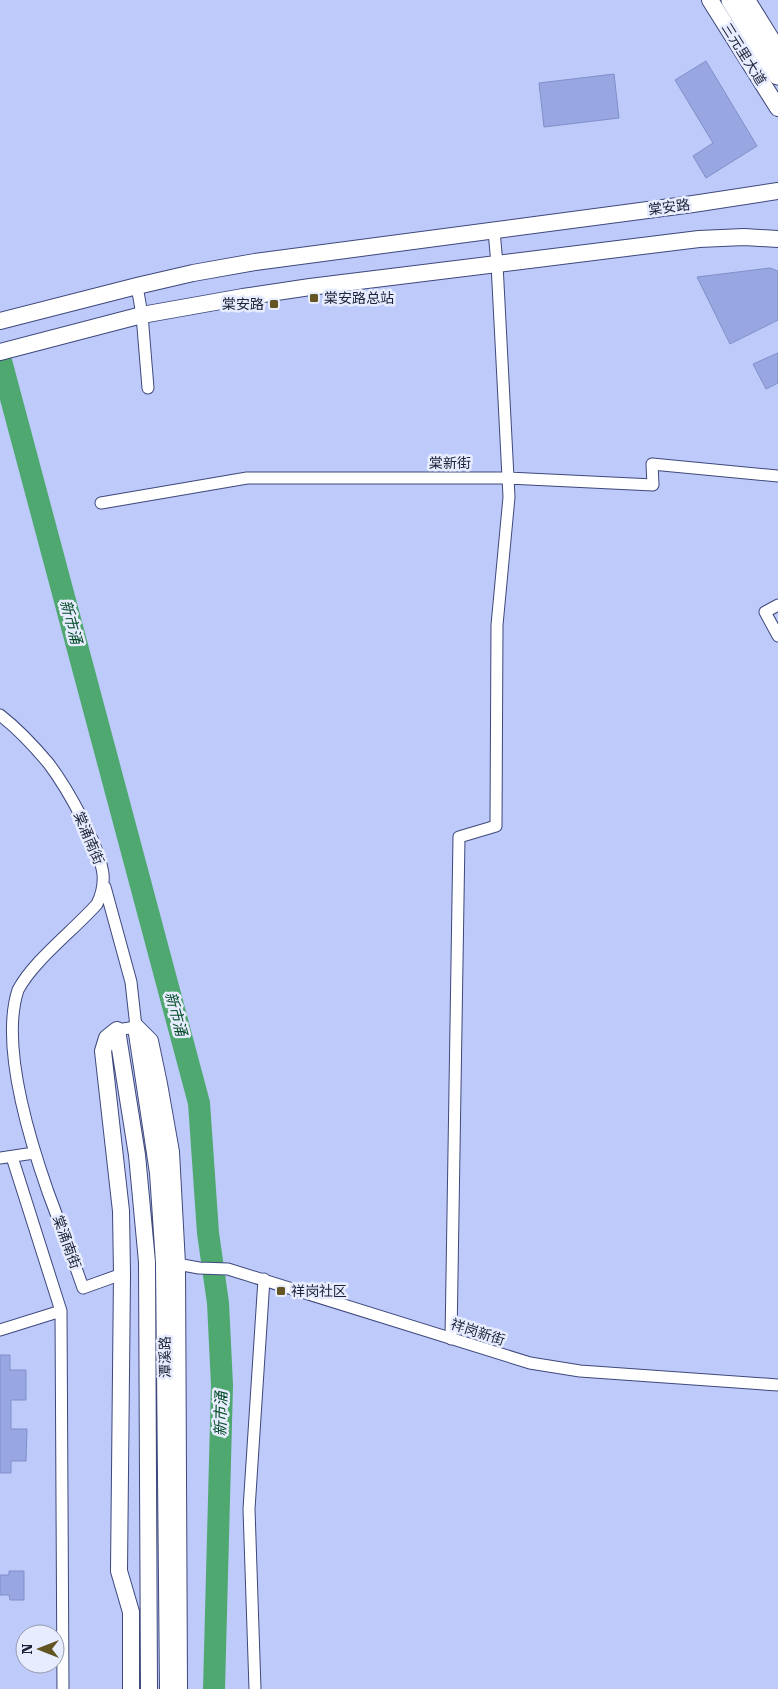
<svg xmlns="http://www.w3.org/2000/svg" width="778" height="1689" viewBox="0 0 778 1689" font-family="'Roboto Serif','Noto Sans SC',serif">
<style>
.lines{fill:none;stroke-linecap:round;stroke-linejoin:round}
.river{stroke:#4fa86f;stroke-width:22}
.building{fill:#98a7e1;stroke:#818fc9}
.street-casing{stroke:#3e487c;stroke-width:13}
.secondary-casing{stroke:#3e487c;stroke-width:18}
.highway-casing{stroke:#3e487c;stroke-width:23}
.street{stroke:#fff;stroke-width:11}
.secondary{stroke:#fff;stroke-width:16}
.highway{stroke:#fff;stroke-width:21}
.poi-dot{fill:#635421;stroke:#e7ecff;stroke-width:2}
.labels{text-anchor:middle;dominant-baseline:central;stroke-width:5;stroke-linejoin:round;paint-order:stroke}
.street-label{font-size:14px;fill:#1c2238;stroke:#e7ecff}
.poi-label{font-size:14px;fill:#1c2238;stroke:#e7ecff;text-anchor:start}
.water-label{font-size:15px;font-style:italic;fill:#044b26;stroke:#e7ecff}
</style>
<rect width="100%" height="100%" fill="#bdcafa"/>
<g class="lines">
<path class="river" d="M0,357L199,1103L208,1233L218,1303L222,1385L214,1689"/>
</g>
<path class="building" d="M706,61L757,146L706,178L693,156L713,143L675,80Z
M614,74L619,118L544,127L539,83Z
M770,268L778,271V320L730,344L697,277Z
M778,353V383L766,389L753,364Z
M0,1355H10V1370H26V1400H11V1429H27L26,1461H11V1473H0Z
M9,1571H24V1600H10L9,1595H0V1575H9Z"/>
<g class="lines">
<defs>
<path id="street" d="M137,286L142,315L148,388
M101,503L247,478H508L653,485L652,464L778,476
M778,605L765,612L778,636
M0,715C18,729 34,746 49,764C67,788 99,844 103,874C104,885 102,894 97,904C74,930 33,961 18,990C0,1045 29,1138 48,1192C60,1224 72,1256 83,1288L122,1274
M105,887L131,982L136,1027L117,1030
M12,1157L61,1311L63,1689
M0,1158L34,1153
M177,1264L199,1268L228,1269L530,1363L580,1371L778,1385
M0,1330L61,1311
M451,1339L459,837L496,826L497,625L509,497L497,264L494,231
M255,1689L249,1509L264,1279"/>
<path id="secondary" d="M710,0L778,108
M747,0L778,50
M0,321L137,286L193,273L255,262L693,204L778,191
M0,352L142,315L243,297L310,287L699,239L744,237L778,239
M136,1027L150,1041L159,1084L171,1152L177,1264L179,1689
M136,1027L158,1173L164,1263L168,1689
M131,1689V1612L119,1571L122,1274L121,1211L103,1051L107,1038L117,1030L137,1155L147,1262L149,1689"/>
<path id="highway" d="M732,0L778,74"/>
</defs>
<use href="#street" class="street-casing"/>
<use href="#secondary" class="secondary-casing"/>
<use href="#highway" class="highway-casing"/>
<use href="#street" class="street"/>
<use href="#secondary" class="secondary"/>
<use href="#highway" class="highway"/>
</g>
<g class="poi-dot">
<rect x="309" y="293" width="10" height="10" rx="2.5"/>
<rect x="269" y="299" width="10" height="10" rx="2.5"/>
<rect x="276" y="1286" width="10" height="10" rx="2.5"/>
</g>
<g class="labels">
<g class="street-label">
<text transform="translate(744 54) rotate(58)">三元里大道</text>
<text transform="translate(669 207) rotate(-8)">棠安路</text>
<text x="450" y="463">棠新街</text>
<text transform="translate(89 838) rotate(67)">棠涌南街</text>
<text transform="translate(67 1242) rotate(70)">棠涌南街</text>
<text transform="translate(478 1332) rotate(18)">祥岗新街</text>
<text transform="translate(165 1357) rotate(-91)">潭溪路</text>
</g>
<g class="poi-label">
<text x="324" y="298">棠安路总站</text>
<text x="264" y="304" text-anchor="end">棠安路</text>
<text x="291" y="1291">祥岗社区</text>
</g>
<g class="water-label">
<text transform="translate(71 622) rotate(75)">新市涌</text>
<text transform="translate(176 1014) rotate(75)">新市涌</text>
<text transform="translate(221 1414) rotate(-89)">新市涌</text>
</g>
</g>
<g transform="translate(40 1649) rotate(270)"><circle r="24" fill="#e7ecff" stroke="#969baf"/>
<path d="M0-4L9 19L0 12L-9 19Z" fill="#635421"/>
<text y="-8" font-size="14" font-weight="bold" text-anchor="middle" fill="#1c2238">N</text>
</g>
</svg>
